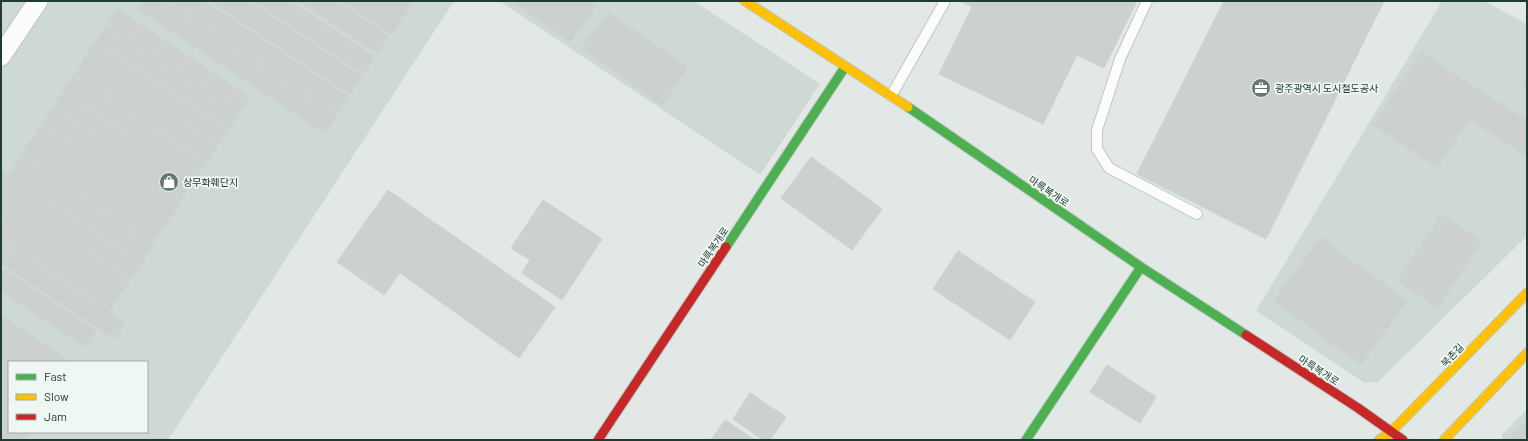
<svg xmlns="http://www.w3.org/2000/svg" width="1528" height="441" viewBox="0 0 1528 441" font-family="Barlow,'Noto Sans KR',sans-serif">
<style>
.built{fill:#cfd9d4;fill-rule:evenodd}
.building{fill:#ccd1cf;stroke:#cad1ce}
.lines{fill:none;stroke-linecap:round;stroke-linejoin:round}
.lane-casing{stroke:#bfc5c2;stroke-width:12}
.street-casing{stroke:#bfc5c2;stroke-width:21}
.fast-casing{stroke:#bec5c2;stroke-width:11}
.slow-casing{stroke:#bec5c2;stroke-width:11}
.jam-casing{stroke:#bec5c2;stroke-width:11}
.lane{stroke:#fbfcfb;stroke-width:10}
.street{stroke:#fbfcfb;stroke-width:19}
.fast{stroke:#4caf50;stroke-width:9}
.slow{stroke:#ffc107;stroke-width:9}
.jam{stroke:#c62828;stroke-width:9}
.labels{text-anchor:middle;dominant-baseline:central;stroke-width:3.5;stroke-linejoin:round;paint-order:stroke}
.poi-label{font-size:10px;fill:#203b31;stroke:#eff7f2;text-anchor:start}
.street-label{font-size:10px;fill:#203b31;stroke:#eff7f2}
</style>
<rect width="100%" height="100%" fill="#e2e8e5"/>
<path class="built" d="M1,1H454L168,440H1ZM9,362H147V432H9Z
M499,1H694L820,84L760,175Z
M1442,1H1484L1527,24V236L1378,382L1365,383L1256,311Z
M1527,409V440H1502V435Z"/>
<path class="building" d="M143,1H164L337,116L325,133L138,9Z
M167,1H204L348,97L337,114Z
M211,1H248L362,77L350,94Z
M254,1H290L374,57L363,74Z
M299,1H336L388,36L377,53Z
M342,1H377L402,18L392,34Z
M378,1H414L403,17Z
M512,1H592L597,4L570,42Z
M962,1H1137L1104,68L1077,55L1043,124L939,74L972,7L962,2Z
M1224,1H1384L1266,239L1137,174Z
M118,9L250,97L240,112L108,24Z
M608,12L688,68L662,105L582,48Z
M107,26L239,114L229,129L97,41Z
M96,42L228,130L218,145L85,57Z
M1421,52L1527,121L1526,156L1469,119L1437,167L1374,125Z
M85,58L217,146L207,162L75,74Z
M73,75L206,163L195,179L63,90Z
M1527,78V91L1521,88Z
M63,92L195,180L184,195L53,107Z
M52,108L184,196L174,212L42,124Z
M41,125L174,213L163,229L31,141Z
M30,141L162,229L152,245L20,157Z
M811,157L882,209L852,250L781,198Z
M19,159L152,247L142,262L9,174Z
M1,170L141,263L131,279L1,193Z
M388,190L555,307L519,358L400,273L384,295L337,262Z
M1,194L130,280L120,295L1,216Z
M543,200L602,239L562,300L522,273L530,260L511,248Z
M1441,214L1482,241L1438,308L1398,281Z
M1,217L120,296L109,311L1,239Z
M1320,238L1407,301L1361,364L1274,301Z
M1,241L125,323L115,339L1,263Z
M958,251L1035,302L1010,340L933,289Z
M1,268L96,331L86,347L1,290Z
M1,315L71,362H38L1,338Z
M1,339L36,362H9V367L1,361Z
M1,362L9,368V390L1,385Z
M1107,365L1156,397L1140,423L1090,392Z
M1,386L9,391V413L1,408Z
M750,393L786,417L770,440H763L733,419Z
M1,409L9,415V432H28L23,440H14L1,431Z
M725,420L755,440H711Z
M1527,420V440H1508Z
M1,433L12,440H1Z"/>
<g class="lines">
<defs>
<path id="lane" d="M1147,1L1120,59L1097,130V149L1109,168L1197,214
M891,96L945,1"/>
<path id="street" d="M1,56L38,1"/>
<path id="fast" d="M908,107L1141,267L1246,335
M726,247L845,67
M1026,440L1141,267"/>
<path id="slow" d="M745,1L908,107
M1379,440L1391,432L1527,293
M1444,440L1527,353"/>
<path id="jam" d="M1246,335L1358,408L1403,440
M598,440L726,247"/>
</defs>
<use href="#lane" class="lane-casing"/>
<use href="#street" class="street-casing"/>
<use href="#fast" class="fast-casing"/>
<use href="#slow" class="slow-casing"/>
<use href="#jam" class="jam-casing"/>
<use href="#lane" class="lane"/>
<use href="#street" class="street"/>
<use href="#fast" class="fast"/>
<use href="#slow" class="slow"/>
<use href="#jam" class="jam"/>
</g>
<defs>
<symbol id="office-disc" viewBox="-11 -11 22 22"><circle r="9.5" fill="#647870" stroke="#eff7f2"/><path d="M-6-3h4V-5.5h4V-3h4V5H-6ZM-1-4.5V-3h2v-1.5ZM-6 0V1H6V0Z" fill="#fff"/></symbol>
<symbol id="shop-disc" viewBox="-11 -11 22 22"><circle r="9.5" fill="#647870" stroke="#eff7f2"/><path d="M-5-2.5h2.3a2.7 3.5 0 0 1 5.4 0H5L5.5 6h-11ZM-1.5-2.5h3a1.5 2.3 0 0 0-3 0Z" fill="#fff"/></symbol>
</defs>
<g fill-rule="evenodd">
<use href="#office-disc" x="1250" y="77" width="22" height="22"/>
<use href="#shop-disc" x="158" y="171" width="22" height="22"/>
</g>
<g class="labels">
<g class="poi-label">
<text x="1275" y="88">광주광역시 도시철도공사</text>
<text x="183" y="182">상무화훼단지</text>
</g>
<g class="street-label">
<text transform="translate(1049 191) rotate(34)">마륵복개로</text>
<text transform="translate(713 247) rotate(-56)">마륵복개로</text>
<text transform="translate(1452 355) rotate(-46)">북촌길</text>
<text transform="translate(1319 370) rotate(33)">마륵복개로</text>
</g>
</g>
<rect width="1528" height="441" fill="none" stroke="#203b31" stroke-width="4"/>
<rect x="8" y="361" width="140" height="72" fill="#eff7f2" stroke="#9caca5"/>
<rect x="16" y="374" width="20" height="6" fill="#4caf50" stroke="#9caca5"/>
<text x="44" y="381" font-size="12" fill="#203b31">Fast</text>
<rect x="16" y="394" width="20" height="6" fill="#ffc107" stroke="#9caca5"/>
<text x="44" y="401" font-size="12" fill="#203b31">Slow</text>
<rect x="16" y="414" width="20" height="6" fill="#c62828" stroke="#9caca5"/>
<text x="44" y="421" font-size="12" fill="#203b31">Jam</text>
</svg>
